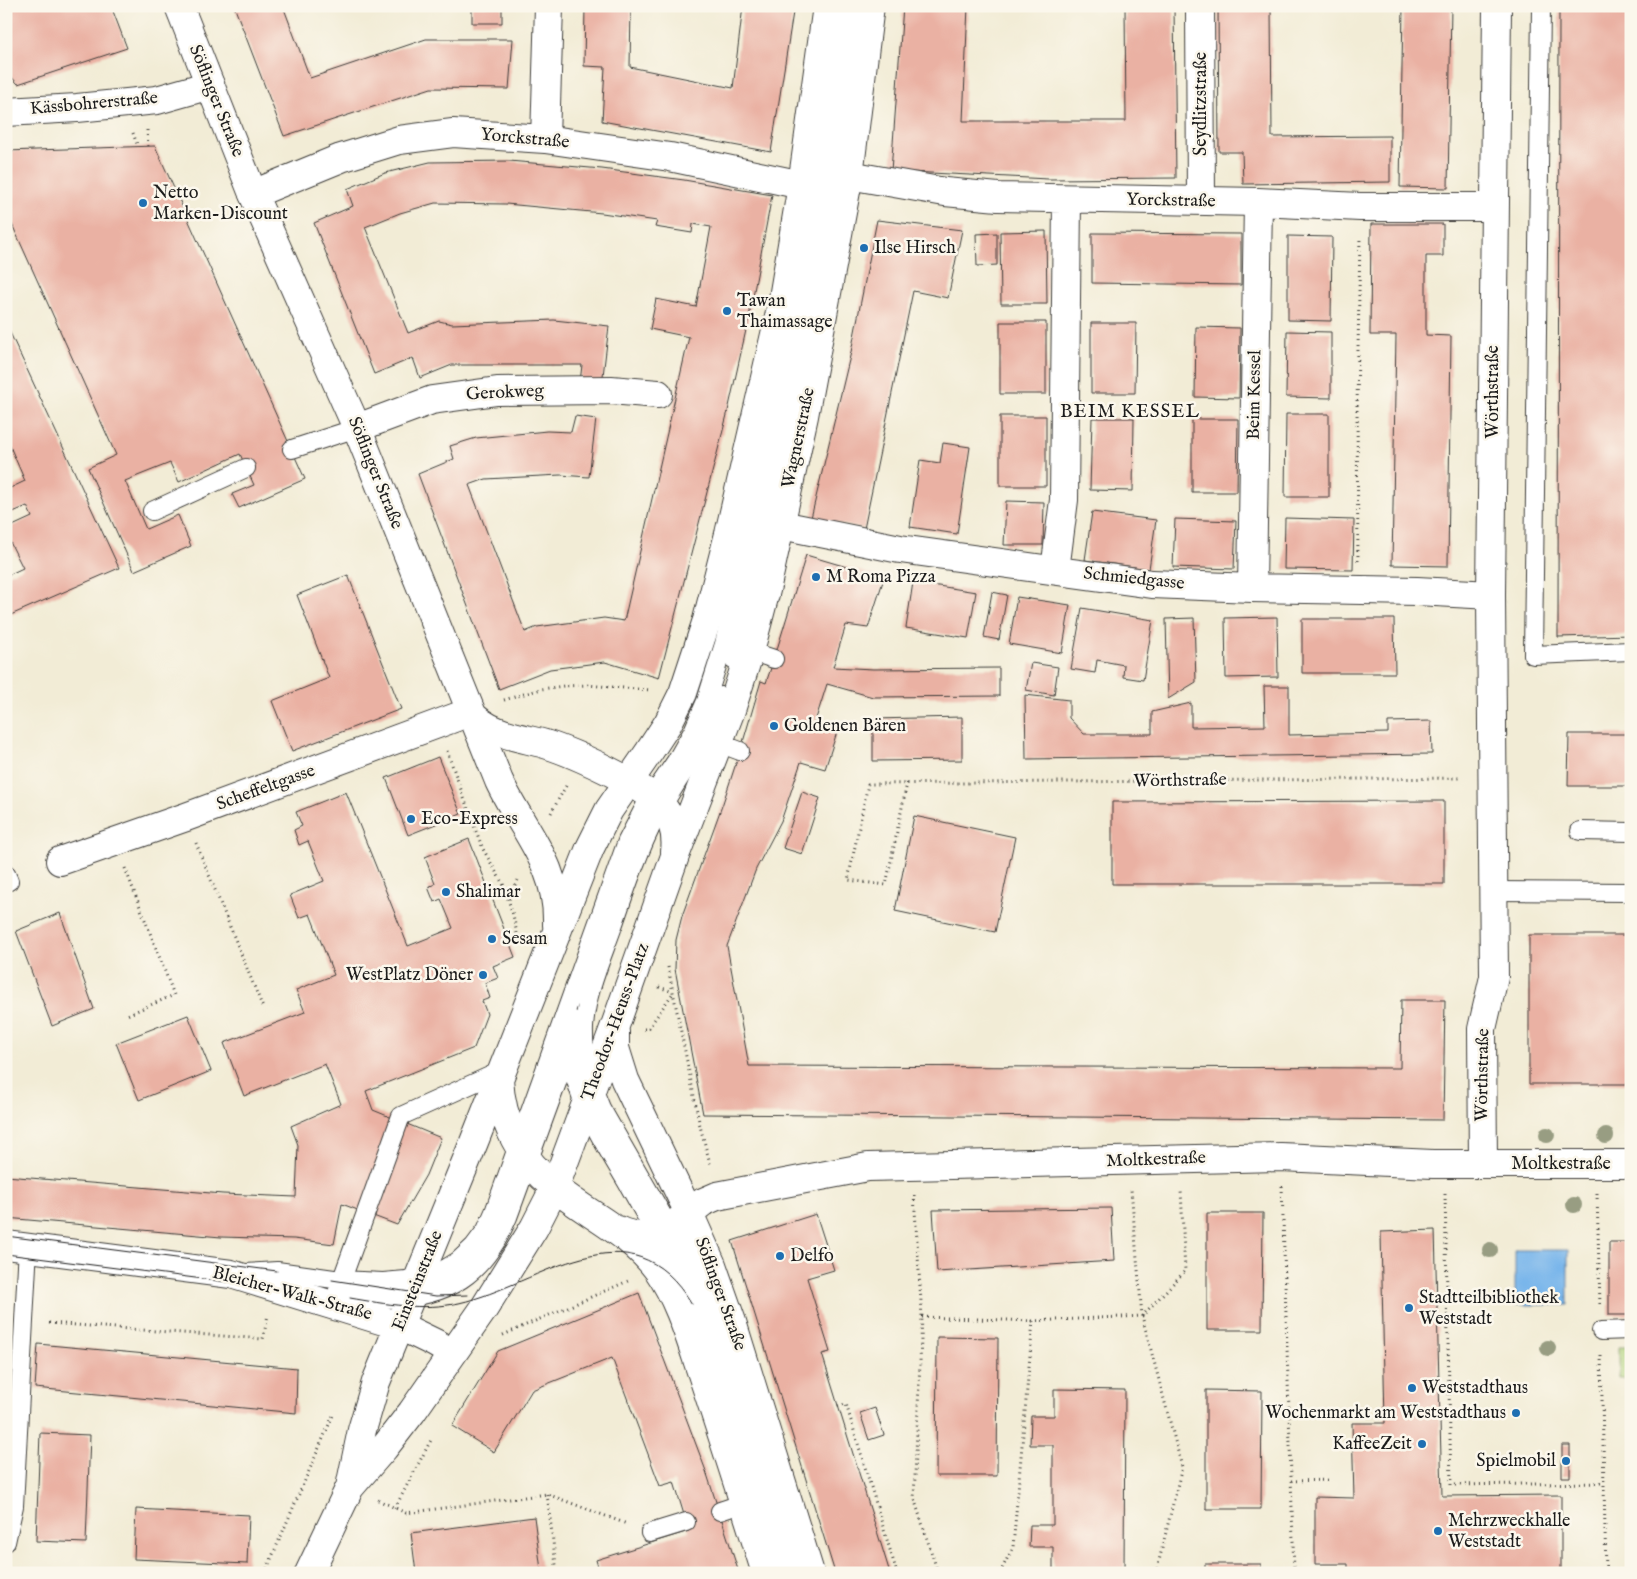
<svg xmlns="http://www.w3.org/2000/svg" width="1637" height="1579" viewBox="0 0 1637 1579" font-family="'IM FELL English',serif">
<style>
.green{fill:#afd27a;stroke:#66774b}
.water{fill:#79b6eb;stroke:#4a6984}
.building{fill:#eab1a3}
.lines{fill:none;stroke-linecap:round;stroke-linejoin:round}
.service-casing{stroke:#3c3b38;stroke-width:20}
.minor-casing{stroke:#3c3b38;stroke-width:30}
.tertiary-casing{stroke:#3c3b38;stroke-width:30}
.path{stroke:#3c3b38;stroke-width:3;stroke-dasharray:1 4;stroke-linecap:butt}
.service{stroke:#fff;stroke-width:18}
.minor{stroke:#fff;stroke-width:28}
.tertiary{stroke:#fff;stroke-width:28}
.tram{stroke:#1c1c1c;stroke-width:1}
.tree{fill:#989d82}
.poi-dot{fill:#1f6fb2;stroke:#fbf7ec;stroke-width:2}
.labels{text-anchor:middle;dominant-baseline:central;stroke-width:5;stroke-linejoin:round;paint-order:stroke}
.street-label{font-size:18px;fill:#1c1c1c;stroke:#fbf7ec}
.poi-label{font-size:18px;fill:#1c1c1c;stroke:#fbf7ec;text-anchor:start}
.neighbourhood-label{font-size:19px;letter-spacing:1px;fill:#1c1c1c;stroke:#fbf7ec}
</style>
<rect width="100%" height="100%" fill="#fbf7ec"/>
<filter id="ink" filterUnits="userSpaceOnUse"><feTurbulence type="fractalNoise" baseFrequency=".02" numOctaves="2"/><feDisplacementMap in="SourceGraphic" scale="10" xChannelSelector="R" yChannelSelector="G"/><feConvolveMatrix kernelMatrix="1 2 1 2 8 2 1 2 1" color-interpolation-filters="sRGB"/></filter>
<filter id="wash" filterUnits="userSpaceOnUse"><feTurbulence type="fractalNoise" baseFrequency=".0096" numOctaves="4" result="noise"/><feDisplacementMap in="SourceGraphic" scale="20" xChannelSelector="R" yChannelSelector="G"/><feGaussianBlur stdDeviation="1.12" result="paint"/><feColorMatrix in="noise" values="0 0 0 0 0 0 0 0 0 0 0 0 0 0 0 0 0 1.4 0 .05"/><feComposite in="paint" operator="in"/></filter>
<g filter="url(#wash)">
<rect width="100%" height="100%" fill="#f2ecd6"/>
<path class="green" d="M1619,1347H1631V1379H1619Z"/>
<path class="water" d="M1515,1250H1568V1305H1515Z"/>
<g id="blocks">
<path class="building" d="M6,6H111L127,48L18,84L6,71Z
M234,6H283L310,78L426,39H513L509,89L431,88L284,136Z
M472,6H502V23H472Z
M585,6H631L630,67L733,88L743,6H794L771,152L602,121L605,67L584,66Z
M903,6H968L963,121H1126L1125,6H1174L1176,178L1048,179L891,171Z
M1218,6H1271L1272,137L1390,136V182L1243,184L1242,152H1219Z
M1403,6H1451L1448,188L1400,187Z
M1559,6H1631V635L1558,637Z
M155,146L305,479L239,508L232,494L254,485L240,454L179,482L170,463L125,481L146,529L178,515L191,546L134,571L88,468L116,455L6,211V151Z
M509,161L602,169L684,180L772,195L750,312L728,411L659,678L605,662L550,669L499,689L418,474L454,459L450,446L476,438L547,431L571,432L575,416L596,419L589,477L560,475L486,479L469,485L525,632L537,627L604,618L624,621L689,337L650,329L656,299L696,307L711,227L693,224L692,233L655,227L657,221L602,213L506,204L435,203L400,213L365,227L408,333L439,321L452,324L554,320L609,326L602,384L580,382L582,365H452L420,378L413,358L374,374L314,223L353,206L347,189L385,173L430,162Z
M877,220L962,230L948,298L913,291L864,529L811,518L851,352Z
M1371,224H1443V256H1426V335L1451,336L1448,566L1392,565L1396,335H1370Z
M1046,231L1047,304H1001L1000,232Z
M997,233V265L977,266L976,234Z
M1092,233L1241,234V285L1092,283Z
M1288,236L1332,237L1331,321L1288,320Z
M1000,322H1046V394H1000Z
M1091,323H1136L1135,393H1091Z
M6,324L119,568L6,617V576L23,568L6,534V529L32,517L27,506L6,515V490L25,481L6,437Z
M1196,327L1240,328L1239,398L1195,397Z
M1287,331L1331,332V398L1286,397Z
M1286,414H1329V497H1285Z
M1000,416H1046V486H1000Z
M1092,418H1134L1133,491L1090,490Z
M1192,419H1238L1237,492H1192Z
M943,443L970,447L957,534L910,527L920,460L940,463Z
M1006,501L1044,502L1043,545H1004Z
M1092,512L1156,520L1149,569L1085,560Z
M1285,518L1354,520L1353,570L1284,569Z
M1175,519L1236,521L1234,569L1173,567Z
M806,555L884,578L868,628L846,625L833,667L873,669L999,668V696L873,697L827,684L814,725L837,732L825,769L801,762L781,821L756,869L727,946L749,1066L1400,1068L1401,1000H1445L1443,1120L703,1114L675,969L676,940L682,916L723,803L743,742L761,681L766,683L774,659Z
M348,575L401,709L292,751L272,701L329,678L297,595Z
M913,582L976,592L968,638L906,628Z
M992,592L1007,595L999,640L984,637Z
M1017,597L1070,605L1062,653L1009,644Z
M1082,608L1153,620L1143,680L1123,677L1124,665L1097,660L1095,673L1071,669Z
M1277,617L1278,677L1226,678L1225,618Z
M1194,618L1196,682L1168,699L1166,619Z
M1302,619H1394L1395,673H1302Z
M1031,663L1058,667L1054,695L1026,690Z
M1264,686H1289V735L1388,733V722L1431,721L1432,754L1026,759L1025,695L1069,700V718L1084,734H1152V712L1191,703V727L1265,726Z
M962,717V760L873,761V719Z
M1569,734H1631V786H1568Z
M438,757L461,814L408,835L386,778Z
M346,792L408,946L453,928L441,899L434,902L428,887L435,884L425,857L469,839L515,957L493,966L498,978L485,983L490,998L482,1001L487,1014L474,1048L366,1091L373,1110L441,1138L426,1175L397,1225L342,1204L334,1244L294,1239L221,1237L6,1218V1176L223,1194L296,1197L298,1145L291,1126L341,1104L325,1064L244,1096L224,1043L305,1012L296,990L334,975L310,914L299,918L290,895L324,881L308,841L299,845L294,830L302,826L296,812Z
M802,792L820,798L802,854L783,848Z
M1444,801V884H1112V802Z
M914,816L1015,837L995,932L895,911Z
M60,913L94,1009L52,1026L16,931Z
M1529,935H1631V1084H1529Z
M188,1015L211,1071L139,1100L116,1043Z
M1111,1208L1114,1261L937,1272L933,1210Z
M1207,1213H1263L1262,1330H1207Z
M816,1214L834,1270L807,1278L830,1352L822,1354L890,1573H835L732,1241Z
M1435,1230L1442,1496L1561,1495V1573H1348V1564H1315V1497L1354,1498L1352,1423H1385L1381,1232Z
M1609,1242H1631V1315H1609Z
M639,1293L706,1471L739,1573H600L596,1560L689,1531L674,1482L660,1486L612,1358L532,1390L494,1452L452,1426L498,1351Z
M937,1337L998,1338L997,1476H936Z
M38,1344L297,1368L296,1413L35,1388Z
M1054,1389L1125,1390L1124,1573H1053V1547H1029L1030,1525H1053V1445H1030L1031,1416H1054Z
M1206,1390L1262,1391L1261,1509H1206Z
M875,1408L884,1435L869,1440L860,1413Z
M40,1433L90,1435L86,1543L36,1541Z
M1562,1445H1570V1477H1562Z
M136,1509L249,1515L247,1564L134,1559Z
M534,1517L541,1570L523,1573H416L411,1533Z
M1205,1564H1261V1573H1205Z"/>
</g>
</g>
<g filter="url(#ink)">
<use href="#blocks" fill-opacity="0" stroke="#3c3b38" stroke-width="1"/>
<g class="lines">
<defs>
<path id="service" d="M1541,6L1533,655L1631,651
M292,449L357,428
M152,511L246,468
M750,651L774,659
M733,659L748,600L809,306L831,188L855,6
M722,696C707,741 678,778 655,819C637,854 625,892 612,929C601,960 586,993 584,1027C583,1056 590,1082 601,1108L686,1256L706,1300L738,1391L795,1573
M719,743L740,751
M1580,831L1631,832
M6,874L9,881L6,882
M1493,891L1631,892
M570,1018C562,1081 599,1134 629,1186C655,1232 682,1278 702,1327C734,1407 755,1491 781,1573
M246,1273L277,1271L341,1280L383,1282L406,1280L430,1276L440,1272L458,1261L474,1246L486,1230L494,1212L627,841L644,808L676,761L693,731L706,701L724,644L751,524L797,306L818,186L842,6
M338,1290L401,1116L503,1070
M336,1296C353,1299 369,1299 386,1299C448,1298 484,1275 508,1217L569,1050
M1601,1331L1631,1330
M720,1511L744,1503
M650,1533L686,1522
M6,1542L14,1506L28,1247"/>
<path id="minor" d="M1200,6L1201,201
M6,112L77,108L157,100L210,85
M545,139L549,6
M849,175L945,192L998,197L1258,202L1360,207H1494
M253,194L341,158L399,140L453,133L545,139L670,157L802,185
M357,428L432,400L497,391L611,390L658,394
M781,525L900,549L1152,584L1252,588L1417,591L1491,595
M1055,570L1064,500L1067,199
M1252,588L1258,202
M60,861L186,817L470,712
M1483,1164L1482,1029L1494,977L1491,595L1497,6
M689,1213L703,1202L717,1196L868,1167L1281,1157L1433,1164H1631
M6,1245L231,1274L400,1326L435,1343L452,1353"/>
<path id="tertiary" d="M179,6L253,194L357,428L499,781C523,832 559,864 557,925
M470,712C487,734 520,737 545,744C571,752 646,785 662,806C673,819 677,835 675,852
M615,1032V1048L625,1080L689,1213L712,1265L732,1322L810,1573
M499,1079C501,1122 521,1160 554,1187C588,1215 631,1233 658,1270C679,1300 690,1339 702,1374C724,1440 745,1506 766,1573
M618,1230C648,1244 666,1231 689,1213
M351,1486L384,1448L412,1412L483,1310L534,1228L555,1187L616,1023L675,856L731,710L750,651L766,590L804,416L849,175L870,6
M309,1573L350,1487L362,1430L376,1382L474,1142L590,848L609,810L649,752L668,723L683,693L707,620L729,534L782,304L802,185L827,6"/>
</defs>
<use href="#service" class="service-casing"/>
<use href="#minor" class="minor-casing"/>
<use href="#tertiary" class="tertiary-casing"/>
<path class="path" d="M147,130L148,147
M133,133L138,147
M1358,561L1357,406L1360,237
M504,700L541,689L564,686L586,685L650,690
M447,751L476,831L483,849L504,886L513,915L519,943
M907,783L886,885L848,880L868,784L1462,778
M551,813L567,784
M196,843L263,1008
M125,868L174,995L127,1015
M509,899L518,880
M668,967L700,1126L711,1167
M659,987L673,992
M644,1029H648L673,993
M1282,1186L1294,1573
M1597,1193L1600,1306
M1445,1194L1451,1485L1603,1483
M914,1195L922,1317L914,1498L938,1573
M922,1317L1033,1321
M49,1323L263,1339L268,1315
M503,1335L628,1281
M1601,1355L1606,1573
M838,1406L846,1404L897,1573
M1291,1481L1331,1480
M547,1494L557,1573
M378,1500L406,1513L547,1494L627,1524
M395,1508L431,1440
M265,1573L334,1413
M1000,1573L1013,1547L1033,1321L1142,1316L1131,1189
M1156,1573L1182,1467L1142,1316L1185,1271L1181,1190"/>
<use href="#service" class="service"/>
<use href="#minor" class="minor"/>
<use href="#tertiary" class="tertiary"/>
<path class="tram" d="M6,1236L277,1271
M6,1254L274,1288
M332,1280L436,1296L468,1295
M350,1298C385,1304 423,1311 459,1303C540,1285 630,1200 692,1304"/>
</g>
<g class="tree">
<circle cx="1547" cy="1135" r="8"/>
<circle cx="1606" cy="1136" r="8"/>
<circle cx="1574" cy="1205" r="8"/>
<circle cx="1490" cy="1250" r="8"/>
<circle cx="1548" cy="1348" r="8"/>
</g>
</g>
<g class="poi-dot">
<circle cx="143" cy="203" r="5"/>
<circle cx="864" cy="248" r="5"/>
<circle cx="727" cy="311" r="5"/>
<circle cx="816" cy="577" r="5"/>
<circle cx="774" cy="726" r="5"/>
<circle cx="411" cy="819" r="5"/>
<circle cx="446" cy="892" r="5"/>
<circle cx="492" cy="939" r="5"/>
<circle cx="483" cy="975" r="5"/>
<circle cx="780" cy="1256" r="5"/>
<circle cx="1409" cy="1308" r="5"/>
<circle cx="1412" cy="1388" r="5"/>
<circle cx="1516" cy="1413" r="5"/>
<circle cx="1422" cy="1444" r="5"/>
<circle cx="1566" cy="1461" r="5"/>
<circle cx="1438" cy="1531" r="5"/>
</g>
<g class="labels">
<g class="street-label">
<text transform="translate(216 101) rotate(68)">Söflinger Straße</text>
<text transform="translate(94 104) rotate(-5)">Kässbohrerstraße</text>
<text transform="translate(1201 104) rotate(-90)">Seydlitzstraße</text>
<text transform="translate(525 139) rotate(5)">Yorckstraße</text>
<text transform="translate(1171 201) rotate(1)">Yorckstraße</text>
<text transform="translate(1493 392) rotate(-90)">Wörthstraße</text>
<text transform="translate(505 393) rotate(-3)">Gerokweg</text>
<text transform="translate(1255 395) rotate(-89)">Beim Kessel</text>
<text transform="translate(799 438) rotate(-78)">Wagnerstraße</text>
<text transform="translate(375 473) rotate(68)">Söflinger Straße</text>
<text transform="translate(1134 579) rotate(6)">Schmiedgasse</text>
<text transform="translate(1180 781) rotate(-1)">Wörthstraße</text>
<text transform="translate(266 788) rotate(-20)">Scheffeltgasse</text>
<text transform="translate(616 1022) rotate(-70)">Theodor-Heuss-Platz</text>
<text transform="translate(1483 1075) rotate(-89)">Wörthstraße</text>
<text transform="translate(1156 1160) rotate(-2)">Moltkestraße</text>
<text x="1561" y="1164">Moltkestraße</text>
<text transform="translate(418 1281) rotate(-68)">Einsteinstraße</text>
<text transform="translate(292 1294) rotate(15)">Bleicher-Walk-Straße</text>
<text transform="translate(720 1294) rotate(70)">Söflinger Straße</text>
</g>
<g class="poi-label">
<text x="153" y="193">Netto<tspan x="153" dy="21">Marken-Discount</tspan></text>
<text x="874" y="248">Ilse Hirsch</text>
<text x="737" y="301">Tawan<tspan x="737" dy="21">Thaimassage</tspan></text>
<text x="826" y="577">M Roma Pizza</text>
<text x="784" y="726">Goldenen Bären</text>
<text x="421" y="819">Eco-Express</text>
<text x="456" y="892">Shalimar</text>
<text x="502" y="939">Sesam</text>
<text x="473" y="975" text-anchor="end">WestPlatz Döner</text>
<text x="790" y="1256">Delfo</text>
<text x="1419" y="1298">Stadtteilbibliothek<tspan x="1419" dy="21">Weststadt</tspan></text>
<text x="1422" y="1388">Weststadthaus</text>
<text x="1506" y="1413" text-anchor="end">Wochenmarkt am Weststadthaus</text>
<text x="1412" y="1444" text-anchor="end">KaffeeZeit</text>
<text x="1556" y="1461" text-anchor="end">Spielmobil</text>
<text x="1448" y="1521">Mehrzweckhalle<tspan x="1448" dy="21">Weststadt</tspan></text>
</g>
<g class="neighbourhood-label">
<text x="1130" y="412">BEIM KESSEL</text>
</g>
</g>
<rect width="1637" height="1579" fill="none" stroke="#fbf7ec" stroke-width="25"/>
</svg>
